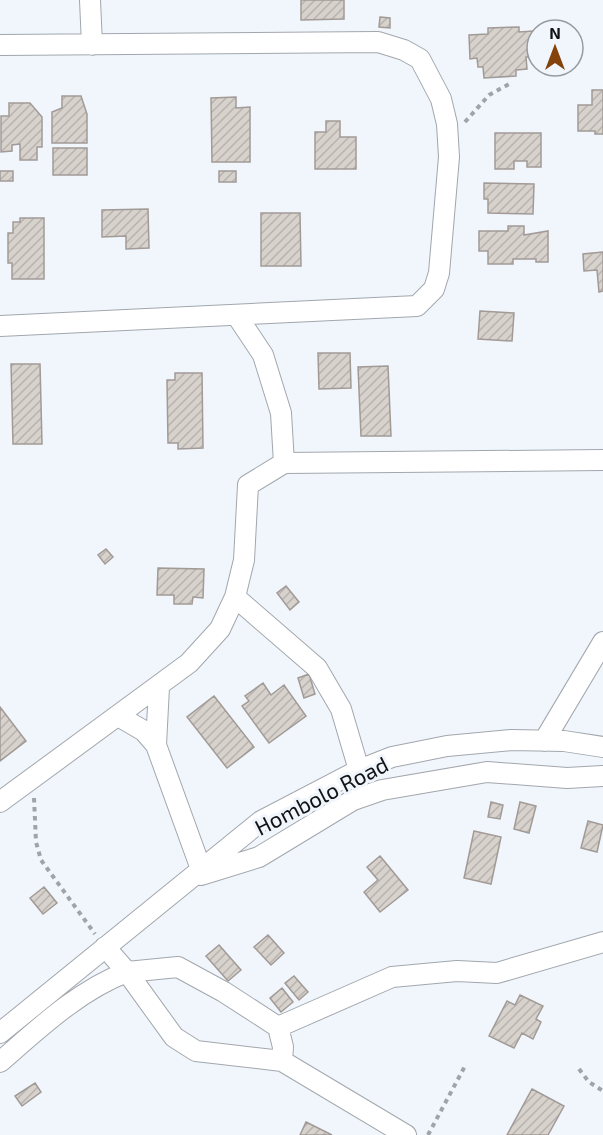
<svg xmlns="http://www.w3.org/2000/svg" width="603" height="1135" viewBox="0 0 603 1135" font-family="'Exo 2',sans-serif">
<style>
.building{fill:url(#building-hatch);stroke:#a19a96;stroke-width:1.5}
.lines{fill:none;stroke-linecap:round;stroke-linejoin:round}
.minor-casing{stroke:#a2a7ad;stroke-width:22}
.path{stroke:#9fa4a8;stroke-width:4;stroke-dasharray:4.5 4.5;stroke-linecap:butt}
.minor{stroke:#fff;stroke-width:20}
.labels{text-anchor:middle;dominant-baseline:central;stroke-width:6;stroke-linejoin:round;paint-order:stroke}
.street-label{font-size:22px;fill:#111315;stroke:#f0f6fc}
</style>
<defs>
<pattern id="building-hatch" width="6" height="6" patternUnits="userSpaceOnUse" patternTransform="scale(1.5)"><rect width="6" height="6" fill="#d8d2cd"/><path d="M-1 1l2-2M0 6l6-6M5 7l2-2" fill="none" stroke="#b8b3af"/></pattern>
</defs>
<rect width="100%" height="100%" fill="#f0f6fc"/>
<path class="building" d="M301,0H344V19L301,20Z
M380,17L390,18V28L379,27Z
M519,27V32L533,31L534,57H526L527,69L516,70V76L484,78L483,67H478L477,58L470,59L469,35L488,34V28Z
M592,90H603V134H595V131H578V105H592Z
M62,96H81L87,114V143H52V112L62,108Z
M236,97V108L250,107V162H212L211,98Z
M9,103H30L42,117V147H37V160H20V144L12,145V151L1,152V116H9Z
M326,121H340V137H356V169H315V132H326Z
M495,133H541V167H527V161H514V169H495Z
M53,148H87V175H53Z
M0,171H13V181H0Z
M219,171H236V182H219Z
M484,183L534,184L533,214L488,213V199H484Z
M148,209L149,248L126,249V236L102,237V210Z
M261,213H300L301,266H261Z
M20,218H44V279H12V263H8V233H13V222H20Z
M508,226H524V235L548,231V262H536V259H513V264H488V251H479V231H508Z
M603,252V291L599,292L597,270L584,271L583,254Z
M480,311L514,313L512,341L478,339Z
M318,353H350L351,388L319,389Z
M11,364H40L42,444H13Z
M388,366L391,436H361L358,367Z
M175,373H202L203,448L178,449V443H168L167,380H175Z
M106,549L113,557L105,564L98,555Z
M158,568L204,569L203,598L193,597L192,604H174V595H157Z
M286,586L299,602L290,610L277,593Z
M309,674L315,694L304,698L298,678Z
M263,683L271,695L284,685L306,716L269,743L242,706L249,701L245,696Z
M214,696L254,747L227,768L187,717Z
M0,707L26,741L0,761Z
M491,802L503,805L500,819L488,817Z
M520,802L536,806L529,833L514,829Z
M588,821L603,825L597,852L581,848Z
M474,831L501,837L491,884L464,878Z
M380,856L408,890L380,912L364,892L378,880L367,867Z
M44,887L57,903L43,914L30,898Z
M268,935L284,953L271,965L254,947Z
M219,945L241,970L228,981L206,956Z
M294,976L308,992L299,1000L285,983Z
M282,988L293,1002L281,1012L270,998Z
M520,995L543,1006L536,1019L541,1022L533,1039L522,1033L514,1048L489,1036L507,1001L515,1005Z
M35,1083L41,1092L22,1106L15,1096Z
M532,1089L564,1106L548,1135H507Z
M306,1122L332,1135H300Z"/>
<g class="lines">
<defs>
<path id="minor" d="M90,0L92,45
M0,45L378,42L404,50L420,59L441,99L447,124L449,157L439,273L434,289L417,306L0,326
M237,316L263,355L281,413L284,463
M235,597L317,668L341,709L359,770
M120,717L144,731L156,745L201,869
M544,741L603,642
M156,745L159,687
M0,802L189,663L220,629L235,597L244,560L248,485L284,463L603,460
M201,875L259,857L353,800L382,790L487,772L567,778L603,776
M105,947L127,972L178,967L224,992L278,1027L283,1047L282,1061L406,1135
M278,1027L392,977L457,971L497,973L603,942
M0,1033L261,821L359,770L392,757L447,746L511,740L564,741L603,747
M0,1062C38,1029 79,990 127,972L174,1037L196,1051L282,1061"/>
</defs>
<use href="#minor" class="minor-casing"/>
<path class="path" d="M465,122L489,95L511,83
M34,798L36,842L41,860L95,934
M579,1069L589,1082L603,1091
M428,1135L465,1066"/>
<use href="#minor" class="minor"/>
</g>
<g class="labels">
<g class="street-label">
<text transform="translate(321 795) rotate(-27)">Hombolo Road</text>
</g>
</g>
<g transform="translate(555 48)"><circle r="28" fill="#f0f6fc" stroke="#979ba0" stroke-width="1.5"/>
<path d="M0-4.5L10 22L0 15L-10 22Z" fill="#84430b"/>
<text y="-9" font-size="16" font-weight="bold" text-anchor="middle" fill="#111315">N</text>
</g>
</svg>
